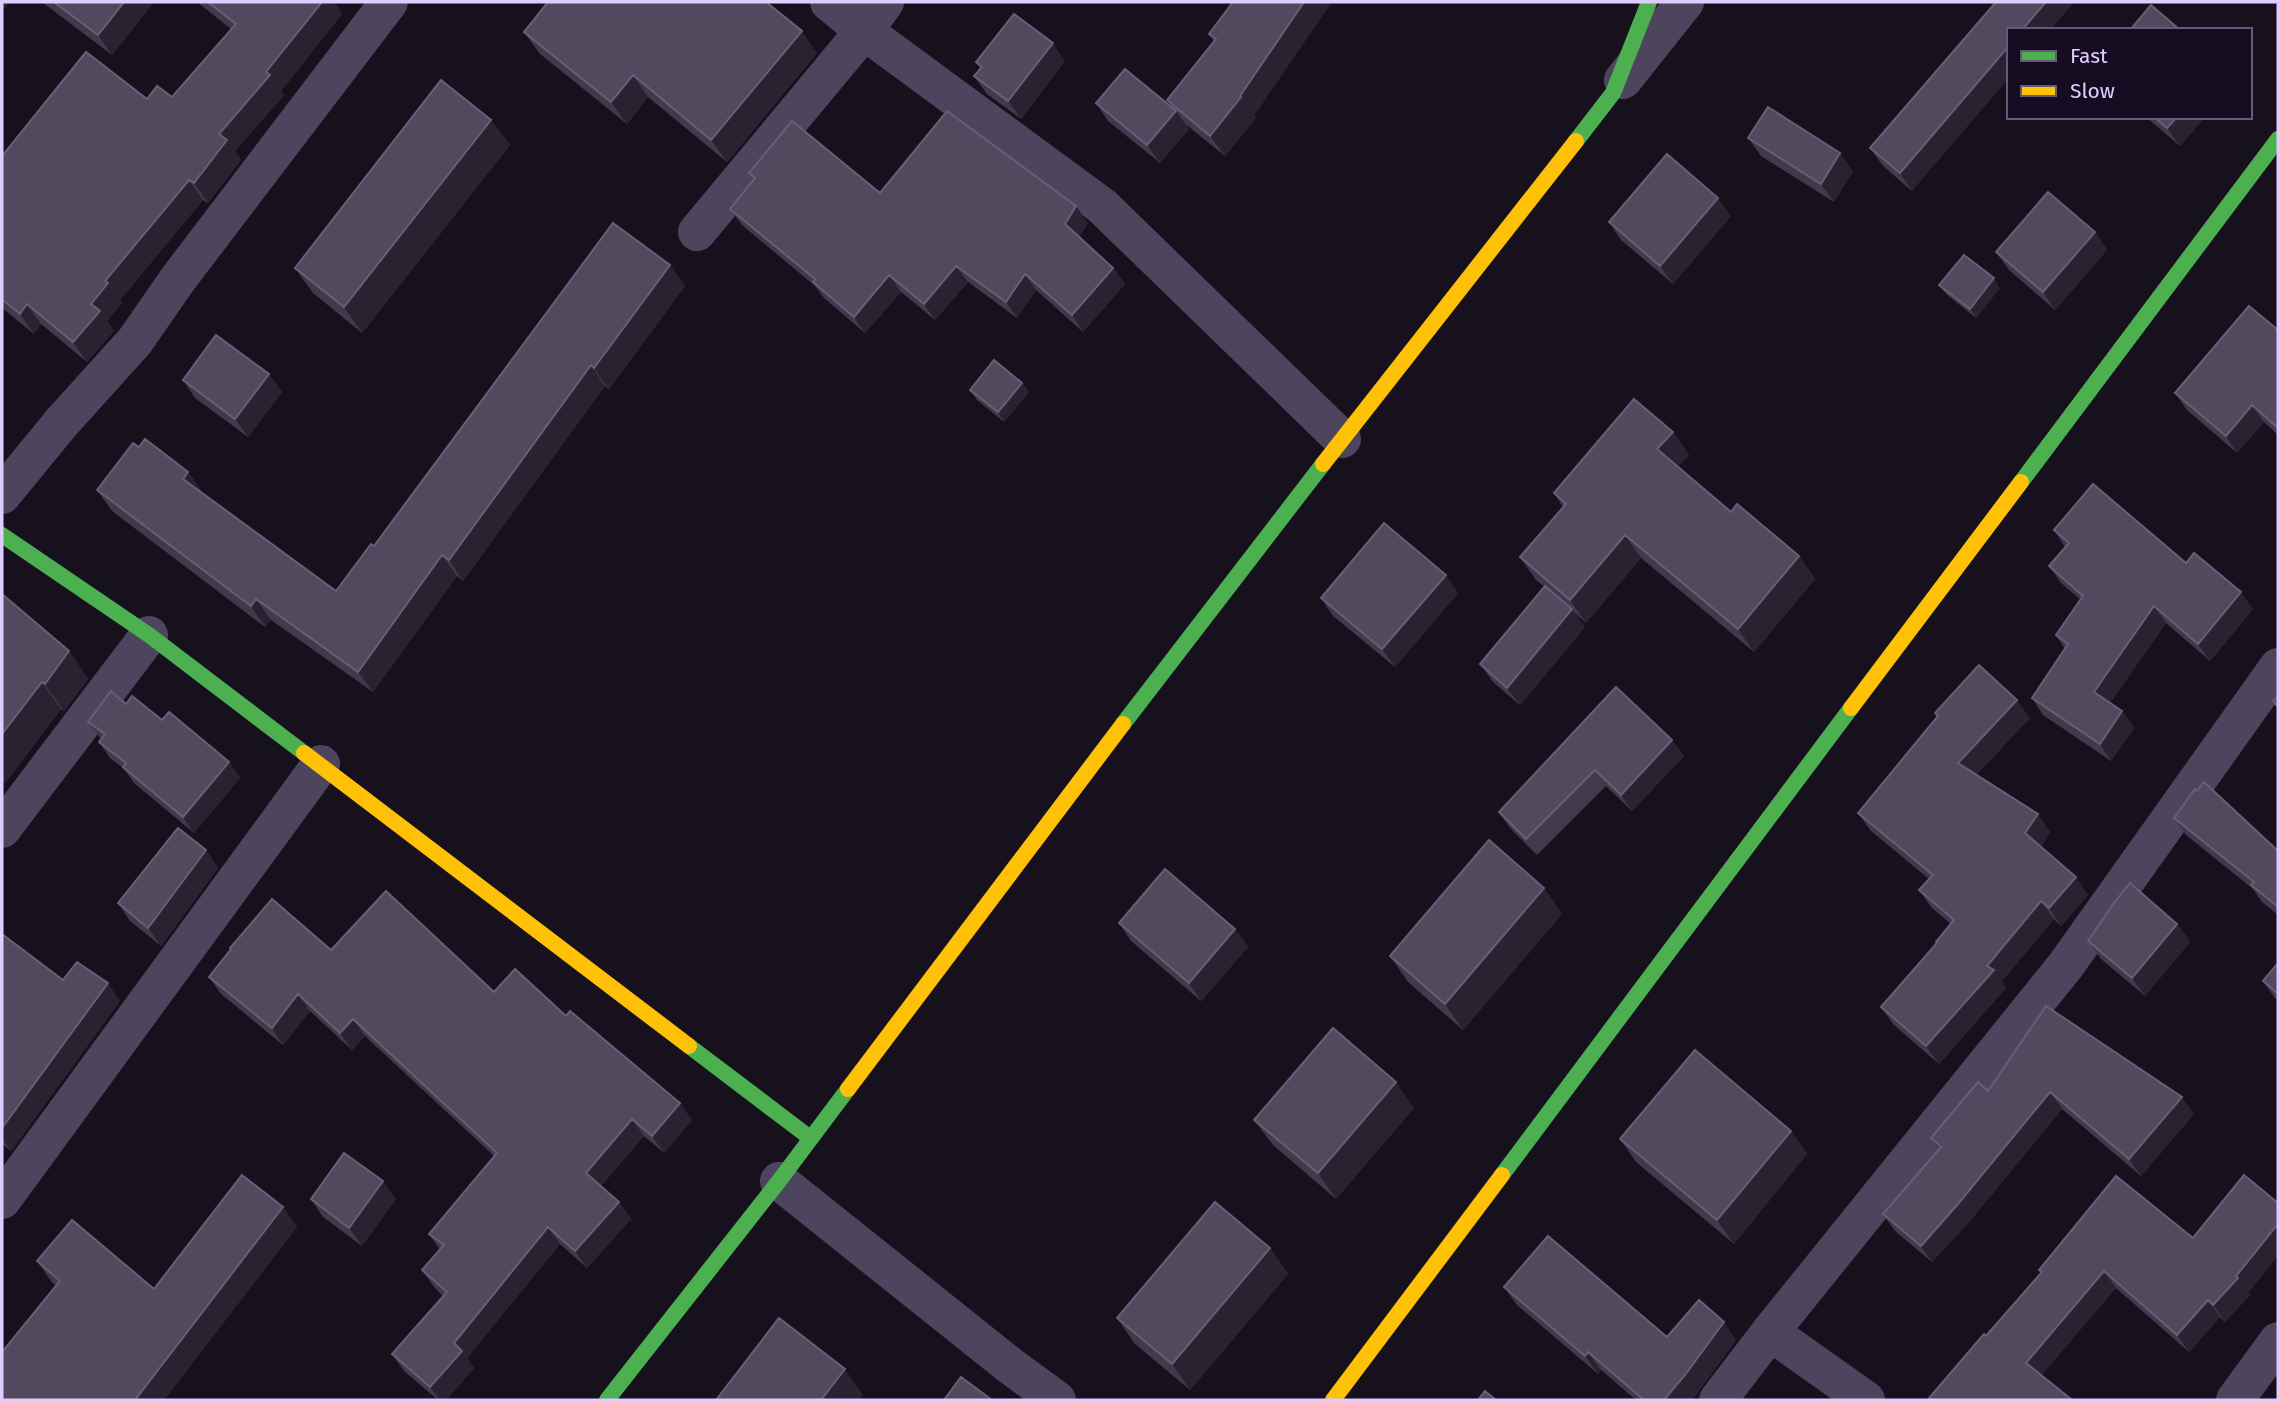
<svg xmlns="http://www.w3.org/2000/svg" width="2280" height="1402" viewBox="0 0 2280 1402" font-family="'Fira Sans',sans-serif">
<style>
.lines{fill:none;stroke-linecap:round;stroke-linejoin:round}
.street{stroke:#4d455d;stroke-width:38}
.fast{stroke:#4caf50;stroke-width:16}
.slow{stroke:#ffc107;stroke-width:16}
.wall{fill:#42394c}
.shaded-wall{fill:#292230}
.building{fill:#53495f;stroke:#695d78;stroke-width:2}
</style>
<rect width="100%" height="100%" fill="#16111c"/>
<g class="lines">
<path class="street" d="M829,2L864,31L1102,206L1342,439
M1623,80L1685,2
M697,232L864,31L885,2
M2,495L61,423L135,341L178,279L389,2
M2,829L149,635
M779,1181L1008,1364L1057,1400
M2,1200L321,764
M1770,1332L1866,1400
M1718,1400L1770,1332L2066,965L2278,667
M2235,1400L2278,1341"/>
<path class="fast" d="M1576,141L1613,93L1649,2
M2021,482L2278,139
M2,535L149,635L304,753
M1123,724L1323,464
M689,1046L809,1137
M1502,1175L1851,708
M607,1400L779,1181L848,1089"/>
<path class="slow" d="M1323,464L1576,141
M1851,708L2021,482
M304,753L689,1046
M848,1089L1123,724
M1333,1400L1502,1175"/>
</g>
<path class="wall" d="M42,2H154L112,55Z
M197,2H334L342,14L281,91L284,95L235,151L241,160L208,203L203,200L120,300L122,303L107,321L114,331L87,362L41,324L34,334L2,308V156L147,99L172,97L231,29Z
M1233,2L1254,116L1256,118L1225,156L1184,123L1189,129L1160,163L1108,121L1096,103L1173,108L1167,100L1214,42L1209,34Z
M1996,2H2074L2050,30H2009L1912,191L1883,166L1870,148Z
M524,32L817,53L727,162L648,97L627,124L540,54Z
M1065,61L1021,119L987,94L974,76L980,68L976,62Z
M2146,117H2205L2180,146Z
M491,120L510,145L362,333L313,293L295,268Z
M1748,138L1853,171L1834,202L1761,156Z
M749,173L1088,223L1079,237L1113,268L1125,284L1083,332L1036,290L1017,318L968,282L935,320L901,292L865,333L824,298L815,286L742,225L730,209L754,180Z
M1731,216L1673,284L1621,240L1609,222Z
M2095,232L2107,250L2055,310L2009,270L1996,252Z
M670,265L685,286L609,389L605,386L463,581L457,576L373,692L271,620L265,627L112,511L97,490L139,447L188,472L203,493L336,591L374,546Z
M1939,285L2000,288L1976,318L1946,294Z
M2278,330V435L2264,422L2237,453L2187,410L2175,393Z
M269,374L282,392L248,437L195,398L183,380Z
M1022,383L1029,392L1004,422L976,399L970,390Z
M1673,432L1689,455L1677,467L1731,512L1799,556L1815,579L1754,652L1641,558L1586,623L1574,612L1585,627L1520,705L1493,682L1480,664L1545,587L1536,580L1520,557L1563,507L1554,493Z
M2054,530L2186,563L2253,609L2210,661L2166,623L2110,703L2122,711L2134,728L2111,761L2043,715L2032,698L2065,649L2056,635L2081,600L2061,583L2049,566L2065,547Z
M1458,593L1395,667L1333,616L1321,598Z
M2,594L69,651L88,679L64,711L61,709L5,783L2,780Z
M1616,687L1672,740L1684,756L1632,811L1606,786L1537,855L1510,828L1499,812Z
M126,704L162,720L229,762L240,778L194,833L134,783L124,769L110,758L99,742L101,739L88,722Z
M1935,713L2030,718L1976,775L2050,832L2041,847L2088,895L2061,926L2054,919L2002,981L2006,988L1939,1064L1894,1025L1881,1007L1937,943L1951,924L1932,908L1919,890L1929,879L1871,831L1858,813L1938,717Z
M2174,818L2278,851V915L2262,902L2253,889L2186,835Z
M206,850L218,868L161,946L130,921L118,903Z
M1544,888L1562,914L1463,1030L1408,982L1390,956Z
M1119,923L1235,929L1248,947L1201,1001L1131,941Z
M2177,924L2190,942L2145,996L2101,959L2088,941Z
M2,934L63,980L120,1001L11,1151L2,1144Z
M331,950L494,992L566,1016L692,1120L664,1153L644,1136L601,1186L619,1202L631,1219L587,1268L560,1244L467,1358L474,1368L446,1400H438L404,1371L392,1354L443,1296L434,1287L422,1270L440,1250L429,1234L494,1156L365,1036L352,1050L310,1011L283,1045L221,994L209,977Z
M2278,963V1001L2274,997L2263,981Z
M2046,1006L2194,1114L2141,1176L2062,1109L1970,1221L1932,1262L1895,1231L1883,1214L1939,1150L1931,1138L1988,1091Z
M1414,1108L1336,1199L1273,1145L1254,1120Z
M1791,1131L1807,1154L1734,1244L1636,1162L1620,1139Z
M2116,1176L2250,1295L2225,1322L2220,1317L2189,1352L2116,1288L2041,1375L2072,1400H1931L1929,1398L2041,1273L2039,1270Z
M311,1199H396L362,1246L323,1217Z
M283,1207L297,1227L164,1400L51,1281L37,1261L154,1289Z
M1270,1248L1288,1274L1190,1390L1135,1344L1117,1318Z
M1504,1287L1667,1337L1736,1340L1692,1400H1636L1601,1370L1598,1374L1517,1305Z"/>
<path class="shaded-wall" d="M2,2H10L2,11Z
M124,2H154L112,55L98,35Z
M322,2H334L342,14L281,91L284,95L235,151L241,160L208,203L194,183L219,134L266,72Z
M1304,2H1332L1254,116L1256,118L1225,156L1210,136Z
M2046,2H2074L2050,30H2022Z
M802,31L817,53L727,162L711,140Z
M1053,43L1065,61L1021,119L1008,101Z
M2009,46V78L1912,191L1900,173Z
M633,75L648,97L627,124L611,102Z
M1176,111L1189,129L1160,163L1147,145Z
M2177,117H2205L2180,146L2167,128Z
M491,120L510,145L362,333L344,307Z
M1840,153L1853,171L1834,202L1821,184Z
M189,180L203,200L120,300L122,303L107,321L114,331L87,362L73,342L91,304L105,281Z
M1718,198L1731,216L1673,284L1660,266Z
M1076,206L1088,223L1076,241L1065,224Z
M2095,232L2107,250L2055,310L2043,292Z
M670,265L685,286L609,389L594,368Z
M956,266L968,282L935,320L924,304Z
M1113,268L1125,284L1083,332L1072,315Z
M1025,274L1036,290L1017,318L1006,302Z
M889,275L901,292L865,333L854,317Z
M1994,278L2000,288L1976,318L1970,309Z
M27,304L41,324L34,334L20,314Z
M591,365L605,386L463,581L449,560Z
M269,374L282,392L248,437L235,419Z
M1022,383L1029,392L1004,422L998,412Z
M2252,405L2264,422L2237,453L2226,436Z
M1673,432L1689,455L1673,472L1657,449Z
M188,472L203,493L183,479Z
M1625,535L1641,558L1586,623L1570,600Z
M442,555L457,576L373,692L358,672Z
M1799,556L1815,579L1754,652L1738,629Z
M1446,575L1458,593L1395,667L1382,649Z
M2241,592L2253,609L2210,661L2198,644Z
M256,599L271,620L265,627L251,606Z
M2154,606L2166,623L2106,709L2094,692Z
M1572,609L1585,627L1520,705L1507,688Z
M69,651L88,679L64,711L45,684Z
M42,682L61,709L5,783L2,778V734Z
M2017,700L2030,718L1970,781L1958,763Z
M2122,711L2134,728L2111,761L2100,744Z
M1672,740L1684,756L1632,811L1621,795Z
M229,762L240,778L194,833L183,817Z
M2038,814L2050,832L2038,851L2025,833Z
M206,850L218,868L161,946L148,928Z
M2076,877L2088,895L2061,926L2049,908Z
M1544,888L1562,914L1463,1030L1445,1004Z
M2041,901L2054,919L2002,981L2006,988L1939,1064L1926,1046L1987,966Z
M2177,924L2190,942L2145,996L2132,978Z
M1235,929L1248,947L1201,1001L1189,983Z
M108,983L120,1001L11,1151L2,1138V1128Z
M298,994L310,1011L283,1045L272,1028Z
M353,1019L365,1036L352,1050L340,1033Z
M1396,1082L1414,1108L1336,1199L1318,1173Z
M2050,1092L2062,1109L1970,1221L1932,1262L1921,1246Z
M2182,1097L2194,1114L2141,1176L2129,1159Z
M680,1103L692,1120L664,1153L652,1136Z
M632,1119L644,1136L598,1189L586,1173Z
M1791,1131L1807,1154L1734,1244L1717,1220Z
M383,1181L396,1199L362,1246L349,1228Z
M619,1202L631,1219L587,1268L575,1251Z
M283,1207L297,1227L164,1400H135Z
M2278,1224V1256L2249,1292L2250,1295L2225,1322L2213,1305Z
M548,1227L560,1244L467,1358L474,1368L446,1400H440L430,1387L454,1343Z
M1270,1248L1288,1274L1190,1390L1172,1364Z
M2104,1271L2116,1288L2038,1380L2026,1363Z
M2208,1300L2220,1317L2189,1352L2177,1335Z
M1724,1322L1736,1340L1698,1393L1692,1400H1664Z
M1588,1352L1601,1370L1598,1374L1585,1356Z
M845,1369L863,1395L859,1400H821Z"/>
<path class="building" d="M54,2H124L98,35Z
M208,2H322L266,72L270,75L219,134L227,140L194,183L189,180L105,281L108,283L91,304L100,311L73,342L27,304L20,314L2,299V156L86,52L147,99L157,86L172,97L236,24Z
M548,2H766L802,31L711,140L633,75L611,102L524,32Z
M1233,2H1304L1240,96L1241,97L1210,136L1167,100L1216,39L1209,34Z
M1996,2H2046L2022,30H2009V46L1900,173L1870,148Z
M2151,5L2180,30H2130Z
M1014,14L1053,43L1008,101L974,76L982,67L976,62Z
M1125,69L1176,111L1147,145L1096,103Z
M441,80L491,120L344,307L295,268Z
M1768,107L1840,153L1821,184L1748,138Z
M947,111L1076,206L1065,224L1113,268L1072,315L1025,274L1006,302L956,266L924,304L889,275L854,317L813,282L815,279L730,209L755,178L749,173L792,121L880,193Z
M2154,117H2177L2167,128Z
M1667,154L1718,198L1660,266L1609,222Z
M2048,192L2095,232L2043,292L1996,252Z
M613,223L670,265L594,368L591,365L449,560L442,555L358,672L256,599L251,606L97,490L133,443L139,447L145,439L188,472L183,479L336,591L371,544L374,546Z
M1964,255L1994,278L1970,309L1939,285Z
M2249,306L2278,330V428L2252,405L2226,436L2175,393Z
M216,335L269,374L235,419L183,380Z
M994,360L1022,383L998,412L970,390Z
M1634,399L1673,432L1657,449L1731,512L1737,504L1799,556L1738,629L1625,535L1570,600L1520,557L1566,504L1554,493Z
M2093,484L2186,563L2194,553L2241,592L2198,644L2154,606L2094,692L2122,711L2100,744L2032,698L2068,644L2056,635L2083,596L2049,566L2069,543L2054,530Z
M1384,523L1446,575L1382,649L1321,598Z
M1545,586L1572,609L1507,688L1480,664Z
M2,594L69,651L45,684L42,682L2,734Z
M1979,665L2017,700L1958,763L2038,814L2025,833L2076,877L2049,908L2041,901L1987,966L1994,970L1926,1046L1881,1007L1937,943L1936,942L1954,920L1919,890L1933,875L1858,813L1938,716L1935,713Z
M1616,687L1672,740L1621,795L1595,770L1526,839L1499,812Z
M111,691L126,704L132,696L162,720L169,712L229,762L183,817L123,767L126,763L99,742L105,734L88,722Z
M2278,696V707L2273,701Z
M2204,782L2278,851V907L2251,885L2254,882L2174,818L2195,789L2197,791Z
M178,828L206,850L148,928L118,903Z
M1489,840L1544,888L1445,1004L1390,956Z
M1165,869L1235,929L1189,983L1119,923Z
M2130,883L2177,924L2132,978L2088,941L2114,903Z
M386,891L494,992L515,969L566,1016L570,1011L680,1103L652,1136L632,1119L586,1173L619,1202L575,1251L548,1227L454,1343L462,1351L430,1387L392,1354L447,1292L422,1270L444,1245L429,1234L497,1153L353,1019L340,1033L298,994L272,1028L209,977L231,949L230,948L272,899L331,950Z
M2,934L63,980L77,962L108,983L2,1128Z
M2278,963V994L2263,981Z
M2046,1006L2182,1097L2129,1159L2050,1092L1958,1204L1921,1246L1883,1214L1941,1147L1931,1138L1978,1082L1988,1091Z
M1333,1028L1396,1082L1318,1173L1254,1120Z
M1695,1050L1791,1131L1717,1220L1620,1139Z
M344,1153L383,1181L349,1228L311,1199Z
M242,1175L283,1207L135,1400H2V1352L60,1281L37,1261L72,1220L154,1289Z
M2244,1175L2278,1203V1224L2236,1276L2238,1278L2213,1305L2208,1300L2177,1335L2104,1271L2026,1363L2071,1399L2070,1400H1932L1929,1398L1984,1334L1986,1336L2042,1272L2039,1270L2116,1176L2193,1238Z
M1215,1202L1270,1248L1172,1364L1117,1318Z
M1548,1236L1667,1337L1699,1300L1724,1322L1685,1375L1664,1400H1644L1588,1352L1585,1356L1504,1287Z
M779,1318L845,1369L821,1400H716Z
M961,1377L992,1400H944Z
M1485,1391L1496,1400H1478Z"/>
<rect width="2280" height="1402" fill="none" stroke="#e1ccff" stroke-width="7"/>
<rect x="2007" y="28" width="245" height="91" fill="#160c21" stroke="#67597a" stroke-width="2"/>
<rect x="2021" y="51" width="35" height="10" fill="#4caf50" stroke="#67597a" stroke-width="2"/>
<text x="2070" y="63" font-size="21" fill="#e1ccff">Fast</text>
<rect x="2021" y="86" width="35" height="10" fill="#ffc107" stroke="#67597a" stroke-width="2"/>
<text x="2070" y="98" font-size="21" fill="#e1ccff">Slow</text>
</svg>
